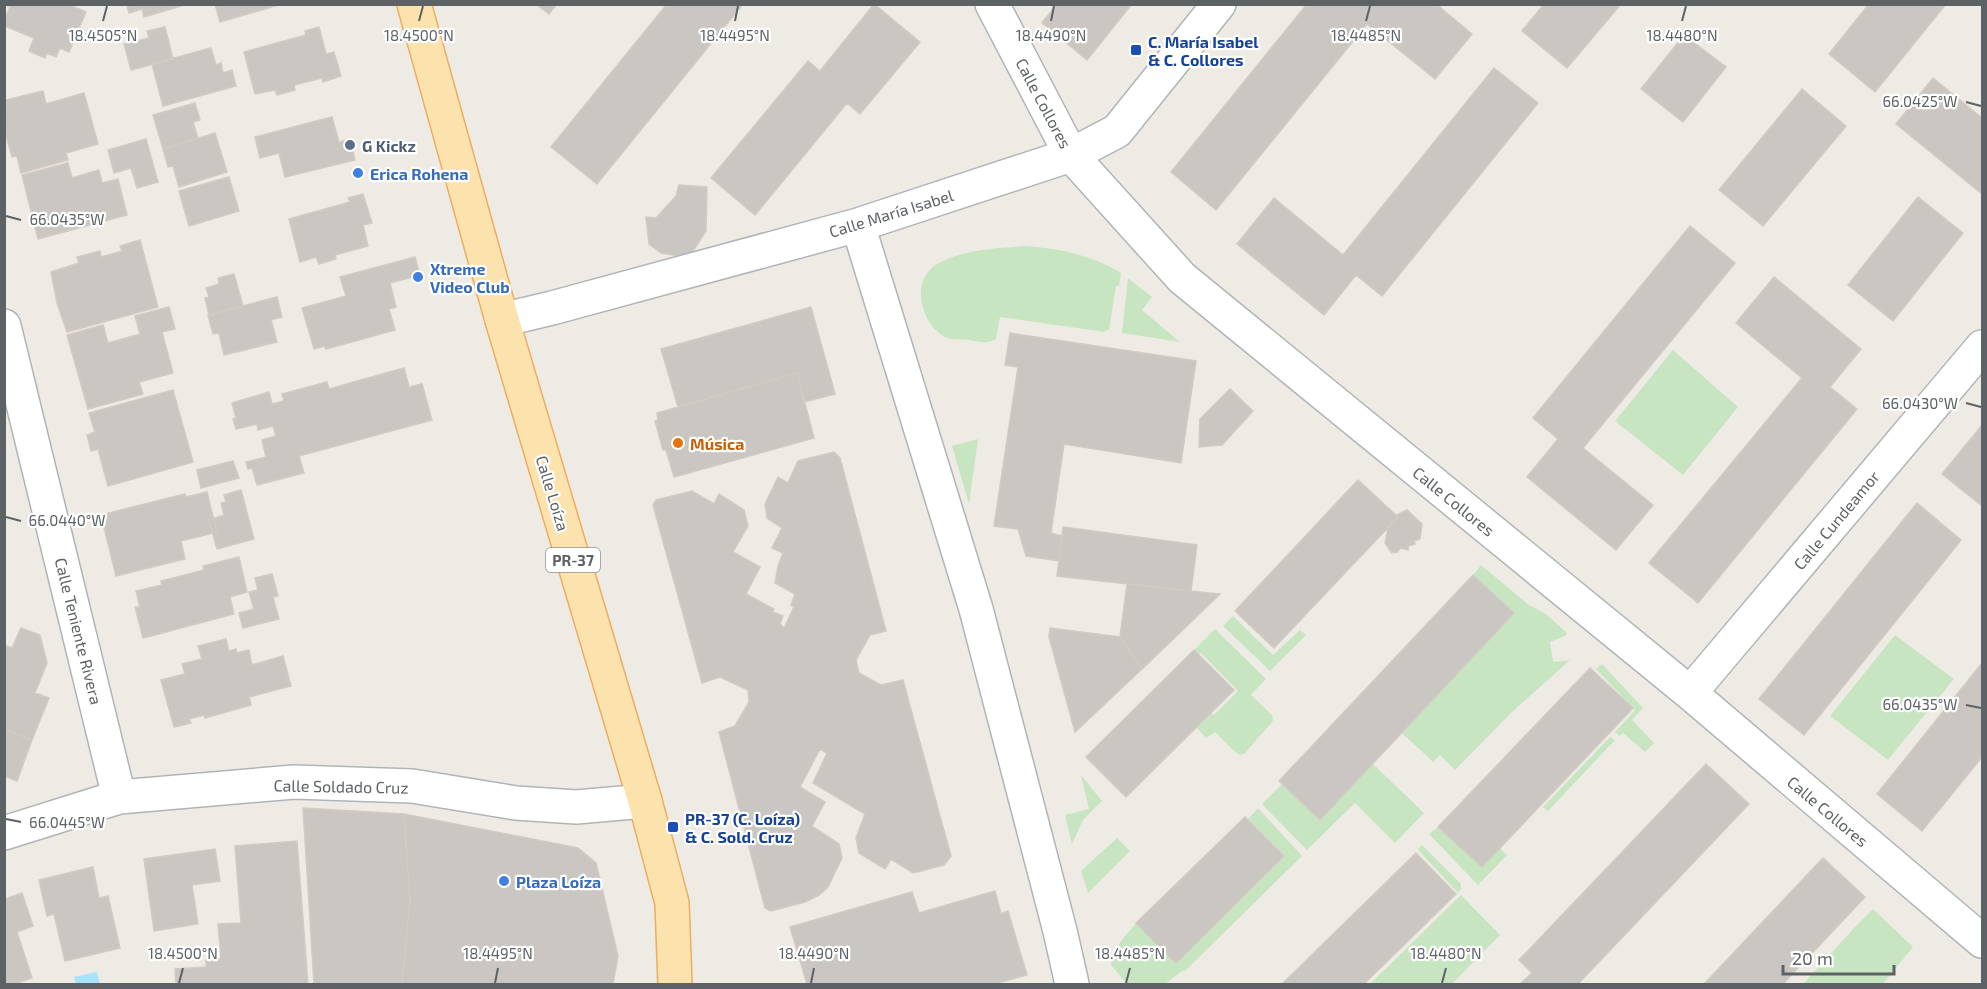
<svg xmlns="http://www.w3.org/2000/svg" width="1987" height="989" viewBox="0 0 1987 989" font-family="'Exo 2',sans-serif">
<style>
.green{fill:#c8e5c2}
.water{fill:#a8e5fc}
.building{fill:#cac6c2;stroke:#d3cbc3;stroke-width:1.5}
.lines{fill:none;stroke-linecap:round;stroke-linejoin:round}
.street-casing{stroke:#b0b4b7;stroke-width:36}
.primary-casing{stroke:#ecad61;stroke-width:36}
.street{stroke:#fff;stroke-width:33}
.primary{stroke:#fce2ad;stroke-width:33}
.ticks{fill:none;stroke:#5d6265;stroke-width:2}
.transit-dot{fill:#1a4fb4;stroke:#fff;stroke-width:2}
.service-dot{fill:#5c6f8a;stroke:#fff;stroke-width:2}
.shop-dot{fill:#3f7fe0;stroke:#fff;stroke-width:2}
.food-dot{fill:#e8710a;stroke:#fff;stroke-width:2}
.labels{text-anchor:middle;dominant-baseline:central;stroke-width:4.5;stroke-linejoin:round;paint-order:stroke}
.shield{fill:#fff;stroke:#8e9193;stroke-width:1.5}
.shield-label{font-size:15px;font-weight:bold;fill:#5d6265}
.transit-label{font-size:16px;font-weight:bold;fill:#164399;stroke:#fff;text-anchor:start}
.street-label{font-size:16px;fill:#5d6265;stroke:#fff}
.service-label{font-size:16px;font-weight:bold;fill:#4e5e75;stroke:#fff;text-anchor:start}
.shop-label{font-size:16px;font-weight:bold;fill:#366cbe;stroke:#fff;text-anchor:start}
.food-label{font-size:16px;font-weight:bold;fill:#c56008;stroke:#fff;text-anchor:start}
.ticks-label{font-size:15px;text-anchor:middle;fill:#5d6265;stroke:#fff;stroke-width:4.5;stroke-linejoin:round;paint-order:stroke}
</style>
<rect width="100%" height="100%" fill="#eeebe5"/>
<path class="green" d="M1024,246C1058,248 1092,255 1121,273L1119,286H1116L1109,330H1106L1105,332L1000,317L996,339C987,344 980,342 970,340C961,339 950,341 943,336C919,320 910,278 939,263C965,249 996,249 1024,246Z
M1128,278L1152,297L1142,310L1180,342L1122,333Z
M1673,350L1738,407L1683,475L1615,421Z
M978,439L969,504L952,446Z
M1481,565L1529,605L1546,614L1567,633L1565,636L1550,642L1553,662L1570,660L1512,712L1455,770L1440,755L1433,762L1402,733L1514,613L1473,575Z
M1233,616L1273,655L1300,630L1306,635L1270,671L1223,626Z
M1215,629L1266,679L1251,695L1272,715L1273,721L1244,754L1240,755L1235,752L1215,732L1206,738L1196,727L1212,713L1214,715L1238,691L1201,653L1199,654L1194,650Z
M1895,635L1954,679L1888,760L1830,716Z
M1602,664L1643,708L1632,720L1654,743L1645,752L1623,733L1619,736L1615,732L1635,710L1596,669Z
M1610,737L1615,740L1548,811L1543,807Z
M1373,764L1424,813L1395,843L1355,803L1307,850L1262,804L1282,784L1320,820Z
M1081,775L1102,801L1083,820L1072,844L1065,815L1089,809Z
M1258,808L1302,856L1185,971H1182L1165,984H1127L1111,965C1111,949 1126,936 1136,923L1176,963L1284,856L1248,819Z
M1438,827L1500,848L1507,855L1478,885L1429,834Z
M1117,838L1130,851L1088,893L1081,871Z
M1422,845L1461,884V889L1458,893L1422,854L1418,849Z
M1461,895L1500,935L1452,984H1370Z
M1873,909L1913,947L1883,984H1803L1854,928Z"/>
<path class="water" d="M97,972L100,984H76L74,977Z"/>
<path class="building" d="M4,4H67L86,12L69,52L60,48L56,57L47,53L45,58L29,51L34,38L5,26L7,20L5,19L10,7Z
M122,4H180L181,6L144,17L142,9L129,13L127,5Z
M215,4H282L220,22Z
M536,4H557L549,14Z
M667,4H743L597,184L551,147Z
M874,4L920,42L860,114L847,103L755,215L711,178L808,61L820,71Z
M1057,4H1132L1087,60L1042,23Z
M1307,4H1436L1472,34L1435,79L1367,24L1216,210L1171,172Z
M1544,4H1621L1567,68L1522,31Z
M1869,4H1946L1875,92L1829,54Z
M165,27L173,59L131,70L124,44L149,38L147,31Z
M319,27L326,54L334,52L341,76L323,82L322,78L294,85L295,90L277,95L275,90L255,94L244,52L306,35L305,31Z
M1684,35L1726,67L1683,122L1641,89Z
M211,48L216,65L221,63L223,73L232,70L236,86L163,106L152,64Z
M1494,68L1538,103L1382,296L1356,275L1324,315L1237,244L1274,198L1343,255Z
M1933,78L1982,118V194L1896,124Z
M1802,89L1846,126L1763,226L1719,190Z
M43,91L46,104L84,93L98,144L66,153L68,160L21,173L17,156L12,157L4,128V105L7,104L6,100Z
M195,103L200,120L193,122L198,138L163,149L153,115Z
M332,117L339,142L350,139L355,160L285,177L279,153L260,158L255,137Z
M215,133L227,172L179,187L173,166L168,167L163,149Z
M146,139L158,182L137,188L131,168L114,173L108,150Z
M68,163L72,178L99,170L102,183L118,179L127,215L38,239L22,175Z
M229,177L239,211L189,226L179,191Z
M679,185L707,187L706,231L693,251L691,258L661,253L649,244L646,217L656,218L676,196Z
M363,194L372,223L363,225L368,246L335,255L336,259L319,264L316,257L300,262L289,219L350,202L348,198Z
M1918,197L1963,233L1893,321L1848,285Z
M1690,226L1735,263L1583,448L1653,505L1616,550L1527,477L1558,439L1533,418Z
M140,240L158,307L67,332L57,303L51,272L79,263L77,257L100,251L101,257L122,251L120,246Z
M415,257L420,275L390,283L396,307L389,309L395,330L326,349L325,346L314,349L302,308L346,296L340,277Z
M234,274L243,306L209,315L205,298L209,297L206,288L219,284L218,278Z
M1774,277L1861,349L1830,387L1857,409L1698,603L1649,563L1802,378L1736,323Z
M277,297L282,317L271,320L277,342L224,355L219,333L213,334L208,315Z
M169,307L175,329L162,332L173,373L139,382L143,394L88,409L67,335L103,325L108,343L140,334L135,316Z
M811,307L835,394L804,402L797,373L678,407L661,349Z
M1010,333L1196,361L1181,463L1064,444L1051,533L1062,536L1059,561L1026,556L1018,529L994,526L1018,367L1005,365Z
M404,368L409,387L422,384L432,420L299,456L304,473L257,485L252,468L248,469L246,462L266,457L262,440L276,436L273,426L258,430L257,424L236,429L233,419L236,418L232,403L269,392L272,404L284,401L282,394L327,382L329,389Z
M797,373L814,438L674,477L666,450H663L655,421L658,420L657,413Z
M1230,389L1253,411L1222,445L1199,447L1200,419Z
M173,390L193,462L108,486L98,449L91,451L87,435L95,432L89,413Z
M1982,425V506L1942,474Z
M834,452L840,458L886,631L870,635L856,660L859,673L881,685L903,680L951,856L944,865L913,873L891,859L885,869L859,853L856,838L865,814L813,783L827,753L820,749L800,787L825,802L812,826L839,844L842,858L828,887L819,895L805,902L771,911L765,908L719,732L735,726L749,702L748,690L720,677L702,683L653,505L656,500L692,491L714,504L719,494L744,510L748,526L733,552L760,567L746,594L774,609L773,612L783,616L780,624L784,628L794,607L791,605L795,594L775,583L778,566L783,553L772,548L782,528L767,518L765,504L778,477L788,483L798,461Z
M233,461L239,478L201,488L197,470Z
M1358,480L1398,517L1274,648L1235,611Z
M241,490L254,539L217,549L209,520L224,515L221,503L226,502L224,495Z
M207,492L217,532L181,541L185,559L116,576L101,515L185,494L186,497Z
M1917,503L1961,540L1804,735L1759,699Z
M1407,510L1422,524L1420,539L1414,541L1415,544L1408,546V550L1401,548L1397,552L1392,553L1385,543L1388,528L1398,516L1397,515Z
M1063,527L1197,545L1191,591L1057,576Z
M239,557L247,592L230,597L234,614L143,638L135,607H140L136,591L162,585L161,581L204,570L203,566Z
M272,574L278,596L273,597L279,619L243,628L239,613L254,609L249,592L258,590L255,578Z
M1473,575L1514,613L1320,820L1279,781Z
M1127,584L1191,591L1220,594L1142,669L1120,637Z
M21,628L40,635L47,663L35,693L49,698L32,740L4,729V645L12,648Z
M1050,628L1120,637L1142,669L1075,732L1049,637Z
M226,639L229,651L236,649L237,653L249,650L252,665L283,656L291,686L249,697L251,705L205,718L204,715L189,719L191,723L174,727L161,680L185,674L182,664L202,659L198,646Z
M1194,650L1234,690L1126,797L1086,757Z
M1982,663V757L1922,831L1877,794Z
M1590,668L1633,708L1482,867L1438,827Z
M4,729L32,740L17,781L4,776Z
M1706,764L1749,804L1578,984H1520L1532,973L1519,960Z
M303,808L404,814L410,900L402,984H314Z
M404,814L578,848L596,863L618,956L613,984H402L410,900Z
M1245,817L1284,856L1176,963L1136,923Z
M297,841L308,984H176L175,969L206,967V960L221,958L218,924L241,923L235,846Z
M215,849L220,881L192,885L198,924L154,931L144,859Z
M1416,853L1456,894L1364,984H1282Z
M1823,858L1865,897L1783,984H1704Z
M93,867L99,898L108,896L120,948L65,961L54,914L47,916L39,880Z
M995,891L1001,914L1008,911L1027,975L994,984H807L790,927L912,892L919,913Z
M22,893L33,926L17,932L32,978L14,984H4V896L5,899Z"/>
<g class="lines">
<defs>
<path id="street" d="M992,4L1071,155L1182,278L1690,693L1982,941
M858,225L976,609L1060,931L1072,984
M502,320L552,308L858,225L1071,155L1117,131L1219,4
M4,326L119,797
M1690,693L1982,347
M4,833L119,797L294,782L412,786L516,803L576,807L645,801"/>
<path id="primary" d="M414,4L502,320L645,801L672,903L675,984"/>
</defs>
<use href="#street" class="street-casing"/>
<use href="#primary" class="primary-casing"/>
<use href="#street" class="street"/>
<use href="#primary" class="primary"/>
</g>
<path class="ticks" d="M103,21L107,6M419,21L423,6M735,21L738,6M1051,21L1054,6M1366,21L1370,6M1682,21L1686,6M1966,102L1981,106M6,216L21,220M1966,403L1981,407M6,517L21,521M1966,705L1981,708M6,819L21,822M179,983L183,968M495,983L498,968M811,983L814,968M1126,983L1130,968M1442,983L1446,968"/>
<g class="transit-dot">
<rect x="1130" y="44" width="12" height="12" rx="3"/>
<rect x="667" y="821" width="12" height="12" rx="3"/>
</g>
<circle class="service-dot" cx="350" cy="145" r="6"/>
<g class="shop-dot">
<circle cx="358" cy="173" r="6"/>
<circle cx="418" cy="277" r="6"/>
<circle cx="504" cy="881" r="6"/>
</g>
<circle class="food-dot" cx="678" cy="443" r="6"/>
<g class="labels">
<rect class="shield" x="546" y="548" width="54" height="24" rx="4.5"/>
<g class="shield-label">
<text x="573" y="560">PR-37</text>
</g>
<g class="transit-label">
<text x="1148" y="41">C. María Isabel<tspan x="1148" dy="18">&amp; C. Collores</tspan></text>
<text x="685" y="818">PR-37 (C. Loíza)<tspan x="685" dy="18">&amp; C. Sold. Cruz</tspan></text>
</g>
<g class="street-label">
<text transform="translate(1044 103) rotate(62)">Calle Collores</text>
<text transform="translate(891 213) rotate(-17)">Calle María Isabel</text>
<text transform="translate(553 493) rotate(73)">Calle Loíza</text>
<text transform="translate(1454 501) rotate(39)">Calle Collores</text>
<text transform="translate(1836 520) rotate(-50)">Calle Cundeamor</text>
<text transform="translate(79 631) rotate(76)">Calle Teniente Rivera</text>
<text transform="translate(341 786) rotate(1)">Calle Soldado Cruz</text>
<text transform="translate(1828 811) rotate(40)">Calle Collores</text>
</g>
<g class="service-label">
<text x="362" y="145">G Kickz</text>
</g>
<g class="shop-label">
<text x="370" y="173">Erica Rohena</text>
<text x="430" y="268">Xtreme<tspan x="430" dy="18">Video Club</tspan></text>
<text x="516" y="881">Plaza Loíza</text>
</g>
<g class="food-label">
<text x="690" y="443">Música</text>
</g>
</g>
<g class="ticks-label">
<text x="103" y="41">18.4505°N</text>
<text x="419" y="41">18.4500°N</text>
<text x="735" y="41">18.4495°N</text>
<text x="1051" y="41">18.4490°N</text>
<text x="1366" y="41">18.4485°N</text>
<text x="1682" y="41">18.4480°N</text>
<text x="1920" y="107">66.0425°W</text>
<text x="67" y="225">66.0435°W</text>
<text x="1920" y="409">66.0430°W</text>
<text x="67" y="526">66.0440°W</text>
<text x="1920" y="710">66.0435°W</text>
<text x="67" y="828">66.0445°W</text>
<text x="183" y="959">18.4500°N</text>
<text x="498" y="959">18.4495°N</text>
<text x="814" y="959">18.4490°N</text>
<text x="1130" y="959">18.4485°N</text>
<text x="1446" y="959">18.4480°N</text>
</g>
<rect width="1987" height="989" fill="none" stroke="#5d6265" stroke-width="12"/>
<path d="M1783 965v9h111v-9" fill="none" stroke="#5d6265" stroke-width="3"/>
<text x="1792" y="965" font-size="18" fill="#5d6265" stroke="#ffffff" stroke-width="4.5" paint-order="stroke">20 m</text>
</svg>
